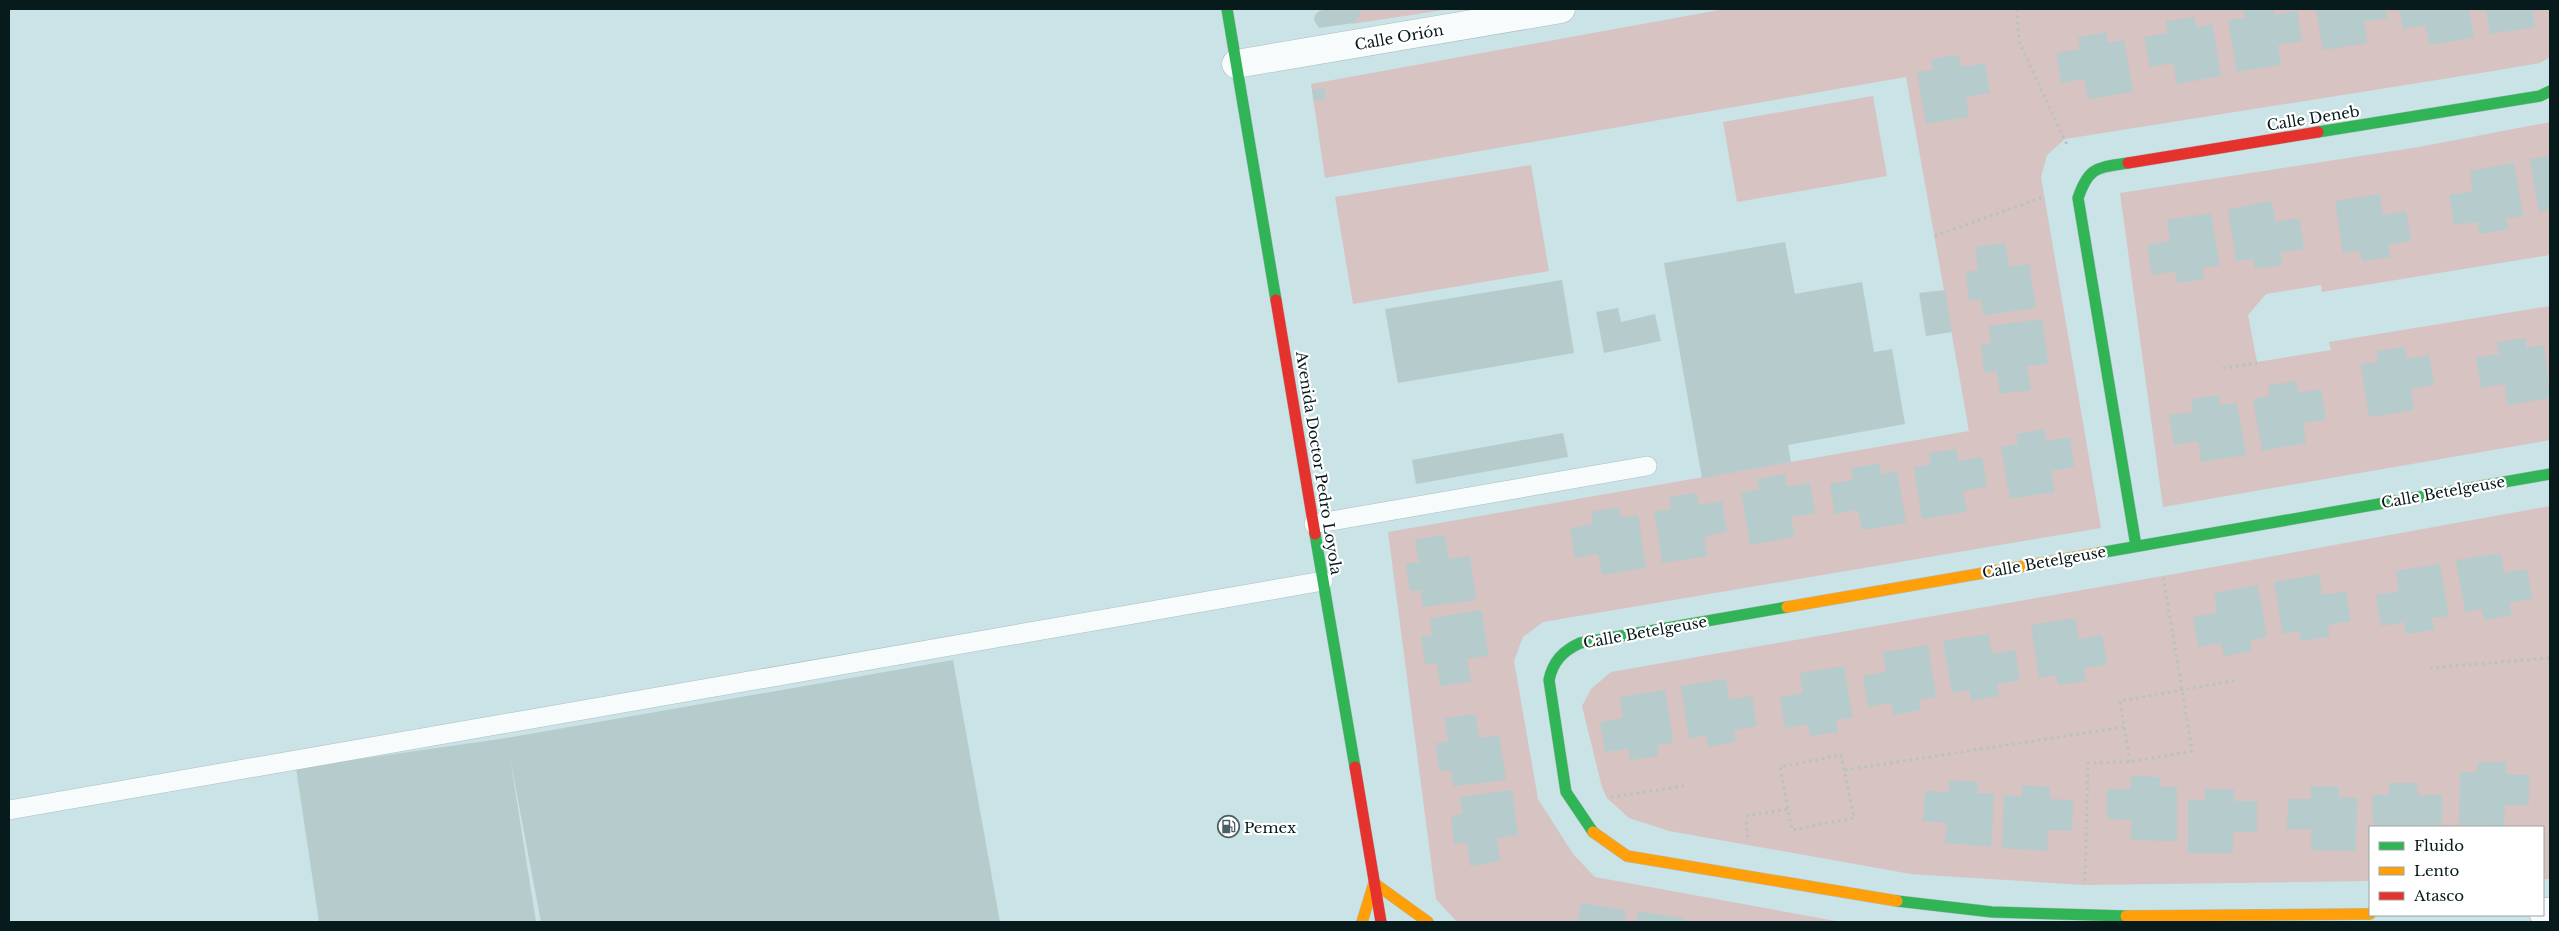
<svg xmlns="http://www.w3.org/2000/svg" width="2559" height="931" viewBox="0 0 2559 931" font-family="'Libre Baskerville',serif">
<style>
.green{fill:#d7c3c1}
.building{fill:#b6cbcc}
.lines{fill:none;stroke-linecap:round;stroke-linejoin:round}
.lane-casing{stroke:#aabfc1;stroke-width:20}
.street-casing{stroke:#aabfc1;stroke-width:29}
.fast-casing{stroke:#aabfc1;stroke-width:12}
.slow-casing{stroke:#aabfc1;stroke-width:12}
.jam-casing{stroke:#aabfc1;stroke-width:12}
.path{stroke:#b9c2c3;stroke-width:3;stroke-dasharray:2.5 4;stroke-linecap:butt}
.lane{stroke:#f7fbfb;stroke-width:19}
.street{stroke:#f7fbfb;stroke-width:28}
.fast{stroke:#30b455;stroke-width:11}
.slow{stroke:#ff9f0a;stroke-width:11}
.jam{stroke:#e5322d;stroke-width:11}
.labels{text-anchor:middle;dominant-baseline:central;stroke-width:4.5;stroke-linejoin:round;paint-order:stroke}
.street-label{font-size:15px;fill:#071a1c;stroke:#fff}
.poi-label{font-size:15px;fill:#071a1c;stroke:#fff;text-anchor:start}
</style>
<rect width="100%" height="100%" fill="#c9e3e6"/>
<path class="green" d="M1358,9H1451L1351,24L1358,18Z
M1725,9H2550V57L2540,63L2493,71L2065,139L2047,155L2041,177L2101,528L1543,622L1523,637L1514,661L1538,799L1573,854L1595,877L1841,922H1457L1436,899L1388,532L1969,431L1906,77L1325,178L1311,84Z
M1873,96L1887,176L1737,202L1723,122Z
M2550,122V255L2322,292L2321,285L2266,294L2248,315L2257,362L2331,350L2329,342L2550,306V440L2163,507L2120,193L2419,147Z
M1531,165L1549,271L1353,304L1335,197Z
M2550,506V879H2543V827H2370V881L2084,885L1911,874L1669,831L1629,818L1607,798L1602,787L1582,706L1591,689L1611,672L2163,576Z"/>
<path class="building" d="M1328,9H1358L1360,16L1354,23L1319,28L1314,20L1315,15L1319,11Z
M2244,9H2273L2274,15L2297,11L2302,41L2278,45L2281,65L2237,72L2228,20L2245,18Z
M2316,9H2386L2388,18L2364,22L2367,43L2323,50Z
M2399,9H2469L2474,38L2429,45L2426,25L2403,29Z
M2486,9H2532L2535,27L2490,34Z
M2194,17L2196,27L2212,24L2221,76L2177,84L2173,63L2150,67L2144,37L2168,33L2166,21Z
M2106,32L2107,43L2124,40L2133,92L2088,99L2085,79L2061,83L2057,53L2080,49L2078,37Z
M1959,55L1961,67L1985,63L1990,93L1966,97L1969,117L1926,124L1917,72L1933,70L1932,59Z
M1324,88L1326,99L1314,101L1312,90Z
M2550,156V210L2539,212L2530,159Z
M2514,163L2523,216L2506,218L2508,229L2480,234L2477,222L2454,225L2449,195L2473,191L2470,171Z
M2380,194L2383,215L2406,211L2411,241L2388,245L2390,257L2362,261L2360,251L2343,253L2335,201Z
M2272,201L2275,222L2299,218L2304,249L2280,253L2283,265L2255,269L2253,259L2236,261L2228,209Z
M2211,213L2220,265L2203,268L2205,279L2177,283L2175,271L2152,275L2147,245L2170,241L2167,220Z
M1785,242L1795,294L1862,282L1874,352L1892,349L1905,424L1788,445L1791,462L1702,478L1664,263Z
M2005,243L2009,266L2029,264L2036,308L1983,315L1981,299L1969,300L1966,272L1978,270L1975,247Z
M1562,280L1574,353L1398,383L1385,309Z
M1945,290L1952,332L1926,336L1919,293Z
M1618,308L1621,322L1655,314L1661,341L1604,353L1596,312Z
M2042,319L2048,364L2027,366L2031,390L2000,394L1997,371L1984,373L1981,345L1991,343L1989,326Z
M2525,338L2527,348L2544,345L2550,398L2508,405L2504,384L2481,388L2476,358L2499,354L2497,342Z
M2404,347L2406,359L2429,355L2434,385L2411,389L2414,410L2369,417L2361,364L2378,362L2376,351Z
M2296,381L2298,393L2321,389L2326,419L2303,423L2306,443L2262,451L2253,399L2270,396L2268,386Z
M2219,395L2220,405L2237,403L2246,455L2201,462L2198,441L2174,445L2169,415L2193,412L2191,399Z
M2045,429L2046,441L2070,437L2074,467L2051,471L2055,492L2010,499L2001,447L2018,444L2016,434Z
M1563,433L1568,457L1416,484L1412,460Z
M1956,449L1959,461L1982,457L1987,487L1963,491L1967,512L1922,519L1914,467L1931,464L1929,453Z
M1879,463L1881,474L1897,471L1906,523L1862,530L1858,510L1835,514L1830,484L1853,480L1851,468Z
M1785,474L1787,487L1810,483L1815,513L1791,517L1795,537L1750,545L1741,493L1759,489L1757,479Z
M1697,493L1699,505L1722,501L1727,532L1704,536L1707,556L1662,563L1654,511L1671,509L1669,497Z
M1619,507L1621,518L1638,515L1646,568L1602,575L1598,554L1575,558L1570,528L1593,524L1591,512Z
M1445,535L1449,559L1470,556L1476,600L1423,607L1421,590L1410,591L1406,564L1419,562L1415,539Z
M2501,553L2504,573L2527,569L2532,599L2509,603L2512,615L2484,620L2482,609L2465,612L2456,560Z
M2440,564L2449,616L2432,618L2434,630L2406,634L2404,622L2381,626L2376,595L2399,591L2396,571Z
M2319,574L2322,595L2346,591L2351,621L2328,625L2329,637L2301,641L2299,631L2283,634L2274,582Z
M2258,585L2267,637L2250,641L2252,651L2224,656L2221,643L2198,647L2193,617L2217,613L2214,593Z
M1482,610L1488,656L1467,659L1471,682L1440,686L1437,663L1425,664L1421,636L1432,635L1430,618Z
M2075,618L2079,639L2102,635L2107,665L2084,668L2086,681L2058,685L2056,675L2039,678L2031,625Z
M1988,634L1992,654L2015,650L2020,680L1997,684L1999,696L1971,701L1969,690L1952,693L1943,641Z
M1928,645L1936,697L1919,700L1921,710L1893,715L1891,703L1868,707L1863,676L1886,672L1883,652Z
M953,660L1000,922H541L510,758L536,922H319L296,768L507,738Z
M1844,666L1853,718L1836,720L1838,732L1810,736L1808,724L1785,728L1780,697L1803,693L1800,673Z
M1726,679L1729,700L1752,696L1757,726L1734,730L1736,742L1708,747L1706,735L1689,739L1681,686Z
M1665,690L1673,743L1657,745L1658,756L1630,760L1628,749L1605,752L1600,722L1623,718L1620,697Z
M1475,714L1479,738L1499,735L1506,780L1453,786L1451,770L1439,771L1436,743L1448,742L1445,718Z
M2477,762H2506V774L2529,775V805H2505L2504,826L2459,825L2460,772H2477Z
M2131,776L2160,777V787H2177V841L2131,840V820L2107,819V789H2131Z
M1949,780L1978,782L1977,793H1994L1991,847L1945,843L1947,823L1923,821L1925,791L1949,792Z
M2389,783H2417L2418,795H2442V825L2373,827L2372,795H2389Z
M2022,785L2050,787V799L2073,800L2072,831L2048,830L2047,851L2002,848L2004,795L2022,796Z
M2311,786L2339,787V797L2357,798L2356,851L2311,850V829H2287L2288,799H2311Z
M2205,789H2234V801H2257V832H2233V853H2188V800H2205Z
M1512,790L1518,835L1497,838L1500,861L1470,866L1467,842L1454,844L1451,816L1462,814L1460,797Z
M1581,903L1626,910L1624,922H1578Z
M1638,911L1683,918L1682,922H1636Z"/>
<g class="lines">
<defs>
<path id="lane" d="M1314,524L1647,466
M9,810L1323,581"/>
<path id="street" d="M1236,64L1561,9
M2543,912H2550"/>
<path id="fast" d="M1227,9L1276,300
M2318,132L2540,96L2550,91
M2128,163C2097,168 2089,166 2078,198L2136,546
M1315,534L1355,767
M2099,553L2550,474
M1593,832L1566,792L1549,680C1553,661 1563,651 1580,643L1787,607
M1897,901L1992,912L2126,916"/>
<path id="slow" d="M1787,607L2099,553
M1593,832L1627,856L1897,901
M2126,916L2370,914
M1362,922L1374,883L1428,922"/>
<path id="jam" d="M2128,163L2318,132
M1276,300L1315,534
M1355,767L1381,922"/>
</defs>
<use href="#lane" class="lane-casing"/>
<use href="#street" class="street-casing"/>
<use href="#fast" class="fast-casing"/>
<use href="#slow" class="slow-casing"/>
<use href="#jam" class="jam-casing"/>
<path class="path" d="M2017,9L2019,42L2068,147
M1935,236L2043,197
M2223,368L2257,363
M2430,668L2550,658
M1841,755L1854,818L1792,830L1780,767Z
M2130,762L2120,701L2238,680
M1845,770L2124,727
M1611,797L1685,786
M1746,816L1788,809
M1746,822L1748,842
M2085,881L2088,763L2130,762L2192,751L2163,576"/>
<use href="#lane" class="lane"/>
<use href="#street" class="street"/>
<use href="#fast" class="fast"/>
<use href="#slow" class="slow"/>
<use href="#jam" class="jam"/>
</g>
<defs>
<symbol id="fuel-ring" viewBox="-11 -11 22 22"><circle r="9.5" fill="#fff" stroke="#4b6063" stroke-width="1.5"/><path d="M-5.5-6h7V0h2V4h1.3V-2.5L3-4.5l.8-.8L6-3V5H2.5V1h-1V6h-7ZM-4.2-4.7v3.2H.2V-4.7Z" fill="#4b6063"/></symbol>
</defs>
<g fill-rule="evenodd">
<use href="#fuel-ring" x="1216" y="814" width="25" height="25"/>
</g>
<g class="labels">
<g class="street-label">
<text transform="translate(1399 37) rotate(-10)">Calle Orión</text>
<text transform="translate(2313 118) rotate(-9)">Calle Deneb</text>
<text transform="translate(1319 463) rotate(81)">Avenida Doctor Pedro Loyola</text>
<text transform="translate(2443 492) rotate(-10)">Calle Betelgeuse</text>
<text transform="translate(2044 562) rotate(-10)">Calle Betelgeuse</text>
<text transform="translate(1645 632) rotate(-10)">Calle Betelgeuse</text>
</g>
<g class="poi-label">
<text x="1244" y="827">Pemex</text>
</g>
</g>
<rect width="2559" height="931" fill="none" stroke="#071a1c" stroke-width="20"/>
<rect x="2369" y="826" width="175" height="90" fill="#ffffff" stroke="#9ca3a4"/>
<rect x="2379" y="842" width="25" height="8" fill="#30b455" stroke="#9ca3a4"/>
<text x="2414" y="851" font-size="15" fill="#071a1c">Fluido</text>
<rect x="2379" y="867" width="25" height="8" fill="#ff9f0a" stroke="#9ca3a4"/>
<text x="2414" y="876" font-size="15" fill="#071a1c">Lento</text>
<rect x="2379" y="892" width="25" height="8" fill="#e5322d" stroke="#9ca3a4"/>
<text x="2414" y="901" font-size="15" fill="#071a1c">Atasco</text>
</svg>
